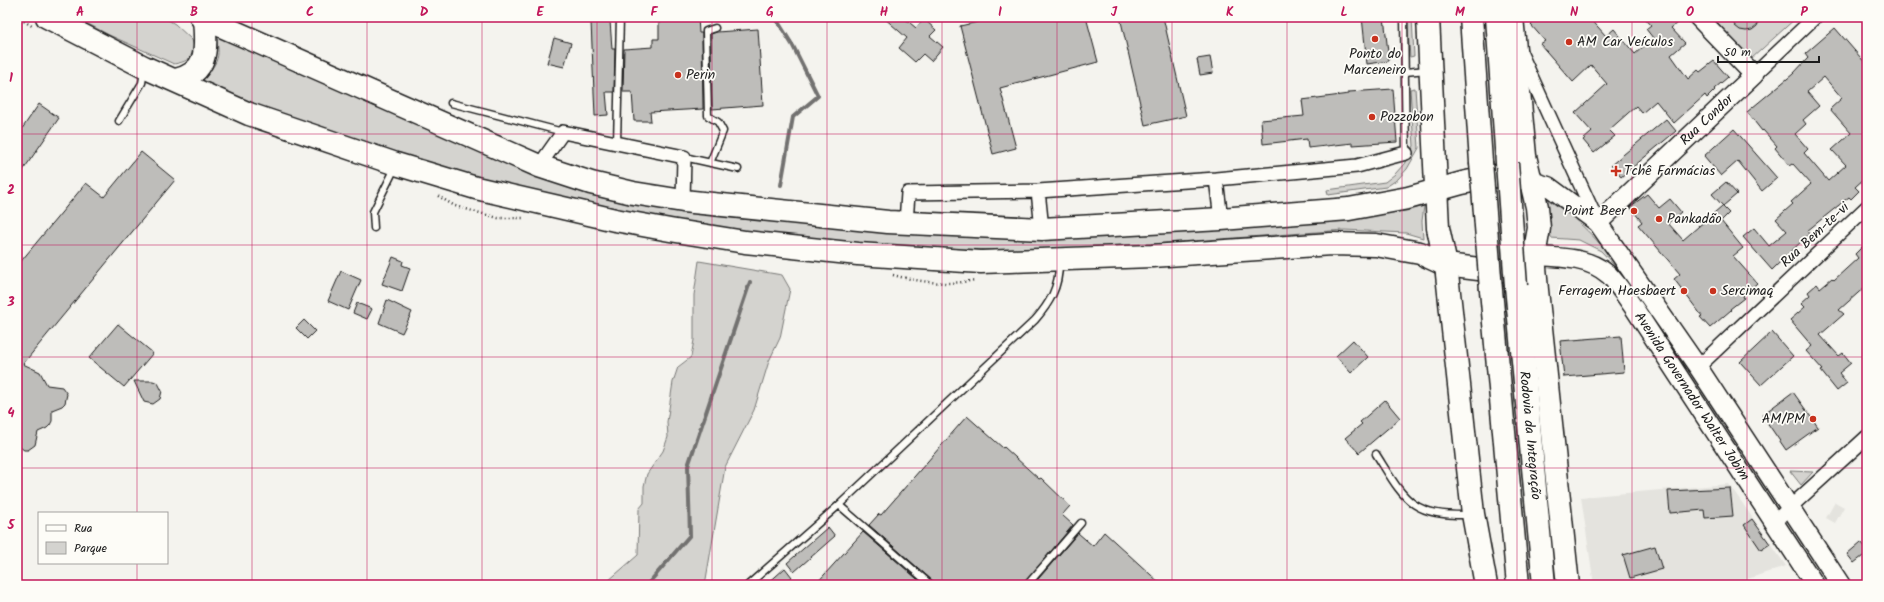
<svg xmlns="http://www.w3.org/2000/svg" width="1884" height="602" viewBox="0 0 1884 602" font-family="Kalam,sans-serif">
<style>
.built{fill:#e4e3de}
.green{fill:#d4d3cf;stroke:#787876}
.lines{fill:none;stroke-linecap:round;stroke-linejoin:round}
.stream{stroke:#72716f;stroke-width:4}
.building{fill:#bebdba;stroke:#1c1c1c;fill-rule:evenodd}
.lane-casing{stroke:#1c1c1c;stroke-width:9}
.street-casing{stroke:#1c1c1c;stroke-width:16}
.secondary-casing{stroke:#1c1c1c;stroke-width:21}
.highway-casing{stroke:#1c1c1c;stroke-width:25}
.path{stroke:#1c1c1c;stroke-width:2.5;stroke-dasharray:1 3;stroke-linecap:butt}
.lane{stroke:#fdfcf7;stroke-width:6}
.street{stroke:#fdfcf7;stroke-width:13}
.secondary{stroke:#fdfcf7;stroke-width:18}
.highway{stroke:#fdfcf7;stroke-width:22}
.highway-bridge-casing{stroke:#1c1c1c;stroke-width:25;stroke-linecap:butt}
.highway-bridge{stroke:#fdfcf7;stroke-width:22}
.grid{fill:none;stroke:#c2185b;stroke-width:1;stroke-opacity:0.55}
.poi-dot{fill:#c8321e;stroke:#fdfcf7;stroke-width:1.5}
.labels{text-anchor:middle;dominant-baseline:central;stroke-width:3.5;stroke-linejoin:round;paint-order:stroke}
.poi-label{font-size:14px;fill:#1c1c1c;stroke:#fdfcf7;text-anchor:start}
.street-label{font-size:14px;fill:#1c1c1c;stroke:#fdfcf7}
.neatline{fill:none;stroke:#c2185b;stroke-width:1.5}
.grid-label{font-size:13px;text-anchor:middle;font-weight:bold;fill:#c2185b}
</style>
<rect width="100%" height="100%" fill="#f4f3ee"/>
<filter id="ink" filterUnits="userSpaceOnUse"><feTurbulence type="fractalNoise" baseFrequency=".025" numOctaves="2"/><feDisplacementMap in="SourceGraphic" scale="8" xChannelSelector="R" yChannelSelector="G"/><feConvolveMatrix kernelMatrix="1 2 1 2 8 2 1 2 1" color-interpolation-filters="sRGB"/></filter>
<g filter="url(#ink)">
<path class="built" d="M1729,484L1786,566L1730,585H1594L1581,497Z
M1835,502L1844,507L1835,523L1826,518Z"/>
<path class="green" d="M75,17H163L175,24L192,40L195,50C190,60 185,62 174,64L109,35Z
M1407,17H1412L1414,56L1410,57Z
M1716,17H1797L1751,59L1714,19Z
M214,35L310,73L503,158L820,226L1342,217L1406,211L1424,206L1422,221L1423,238L1406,233L1344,230L1125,246L1023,250L943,249L817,241L709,227L652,218L494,184L275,112L198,81C215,69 224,56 214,35Z
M1415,88L1419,148L1407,169L1398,179L1386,187L1328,195L1327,190L1385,182L1395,174L1404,164L1414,146L1410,89Z
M1547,199C1585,224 1602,244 1628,280L1601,251L1579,240L1551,238Z
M699,261L782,275L790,289L780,338L769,361L754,410L725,467L705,585H607L608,581L638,555L639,509L644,503V486L647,474L663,451L668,437L667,422L673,382L678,367L691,357L694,340V295Z
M1790,471L1813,472L1801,485Z"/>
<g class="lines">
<path class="stream" d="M775,17L793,46L818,96L793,117L781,185
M647,585L690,535L688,466L750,282"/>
</g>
<path class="building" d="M659,17H698L699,33H702L703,109L650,112L651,121H634L632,92H623L624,49L653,47V39H659Z
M883,17H903L916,28L924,19L936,30L930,36L943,47L931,61L923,54L915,62L899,48L907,38Z
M986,17H1086L1098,62L1000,88L1016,148L993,154L960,26L987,20Z
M1120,17H1163L1186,116L1145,125Z
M1362,17H1384L1389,61L1367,64Z
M1529,17H1589L1606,36L1614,29L1635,54L1653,38L1646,29L1651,25L1644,17H1684L1671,28L1685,43L1671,55L1688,79L1698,70L1700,72L1714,61L1728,77L1714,89L1715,90L1707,98L1705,95L1674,123L1656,101L1642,113L1636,106L1609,130L1615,136L1594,153L1583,140L1592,132L1575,113L1607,84L1591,65L1573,82L1540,44L1545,41L1531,25L1533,23Z
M1731,17H1761L1757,26L1752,30L1746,31L1740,30L1735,26Z
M610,21L612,49H615L614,92H606L608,115L595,116L591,22Z
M1835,28L1867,65V176L1855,187L1859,191L1851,199L1849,197L1807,231L1809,234L1772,270L1743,237L1754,228L1769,246L1787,231L1776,219L1793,204L1791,202L1811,184L1793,164L1790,166L1775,148L1777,146L1763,130L1762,131L1747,112L1793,74L1808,58L1805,54ZM1824,77L1842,98L1830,109L1851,133L1832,150L1846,165L1828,181L1804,153L1808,149L1795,134L1806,124L1803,120L1819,106L1807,92Z
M758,29L763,105L712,109L711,34L717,32Z
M554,38L571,43L564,67L547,63Z
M1210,57L1213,73L1200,75L1197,59Z
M1393,89L1397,142L1353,145V143L1308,148L1307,139L1263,144L1261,120L1304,116L1302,100L1349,94V92Z
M39,104L59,118L17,179V136Z
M1666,119L1676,131L1621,177L1611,165Z
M1734,129L1777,178L1762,191L1738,161L1721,176L1704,156Z
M141,152L175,180L23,364L40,372L47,385L62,387L67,394L65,403L62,406L52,410V421L50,425L47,428L38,432L35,445L28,450H24L17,445V266L86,183L104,197Z
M1726,182L1737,194L1723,206L1712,194Z
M1647,194L1659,208L1670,199L1681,212L1668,223L1683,240L1722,206L1729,213L1721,221L1743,248L1733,256L1757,283L1743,296L1744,298L1730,309L1731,310L1710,328L1700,317L1702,316L1674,279L1680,274L1638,225L1642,222L1630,207Z
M1867,242V285L1839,310L1844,314L1820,335L1839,356L1843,353L1851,363L1839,373L1847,383L1837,391L1821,371L1823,370L1806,351L1812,346L1790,320L1805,307L1801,303L1810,295L1808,292L1817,284L1820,288L1832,278L1834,280L1858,258L1855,254Z
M393,257L403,261L402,265L410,268L402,291L382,284Z
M341,271L361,280L348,310L328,301Z
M387,300L412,312L402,333L379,323Z
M357,303L372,309L367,319L353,313Z
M304,320L315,331L307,339L296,328Z
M118,324L153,353L124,387L89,358Z
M1772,332L1793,356L1761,385L1740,362Z
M1621,336L1624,372L1564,377L1560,341Z
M1353,340L1368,357L1351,373L1336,356Z
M134,381H153L158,383L162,391L160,399L153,404L144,402Z
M1793,392L1818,427L1786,450L1762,415Z
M1385,400L1400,418L1359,453L1345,438L1362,424L1360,422Z
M967,416L1003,448L1004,447L1039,479L1041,478L1070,506L1062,515L1073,525L1023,585H935L934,582L869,525L879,514L881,515Z
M1730,488L1733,516L1705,518L1704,510L1670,513L1668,491Z
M1752,519L1770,544L1761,550L1744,525Z
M828,527L835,536L794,572L787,563Z
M863,532L924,585H815Z
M1104,532L1162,585H1033L1078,533L1093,546Z
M1861,542L1867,549V553L1854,563L1847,554Z
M1655,546L1662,569L1630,578L1623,555Z
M785,568L792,577L783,585H766Z"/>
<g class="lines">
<defs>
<path id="lane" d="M1404,17L1406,153
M1405,72L1427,70
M451,103L563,132
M119,121L142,83L144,71
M617,143L620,17
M684,157L738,169
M710,163L723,131L718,122L708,116L706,31L715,28
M374,228L373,212L395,168
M1376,454C1405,500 1410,516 1469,515
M839,505L931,585
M748,585L839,505L1035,320C1050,303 1059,287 1059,264
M1027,585L1081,523"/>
<path id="street" d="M1520,52L1597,221
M1754,75L1815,17
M539,166L563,132L684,157L683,201
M1216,179L1221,219
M1038,191L1042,229
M906,223L908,193L1038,191L1216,179L1357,166L1406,153
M1698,367L1867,207
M1774,522L1867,437"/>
<g id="secondary">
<path d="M1531,181L1548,186L1598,223L1698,367L1841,585"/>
<path id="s1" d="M1598,223L1754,75L1698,17"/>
<path id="s2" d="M1534,256C1559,257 1589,257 1609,275C1618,284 1626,297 1634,308L1815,585"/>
</g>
<g id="highway">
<path d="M47,17L144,67L249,114L396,164L476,188L615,220L670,230L745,242L858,254L981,262L1152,256L1331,244L1376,245L1420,253L1446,265L1495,271L1519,268L1534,256"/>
<path d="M201,17L539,166L591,183L633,193L683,201L888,222L1042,229L1221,219L1349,209L1408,198L1462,183L1495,176L1520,177L1531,181"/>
<path d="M1428,17L1438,228L1446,265L1473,514L1486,585"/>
<path d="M1471,17L1481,162"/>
<path d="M1497,17L1507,163"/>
<path d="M1512,17L1525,156L1537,207L1539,228L1534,256L1537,290L1568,585"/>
<path d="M176,80C210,72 206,47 204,18"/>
<path id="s3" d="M1516,286L1544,585"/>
<path d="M1491,290L1518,585"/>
</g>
</defs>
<use href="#lane" class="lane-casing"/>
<use href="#street" class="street-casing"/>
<use href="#secondary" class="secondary-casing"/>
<use href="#highway" class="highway-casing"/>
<path class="path" d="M17,17L32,26
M438,196L455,206L498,218H523
M893,275C920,282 947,286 975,280"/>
<use href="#lane" class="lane"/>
<use href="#street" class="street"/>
<use href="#secondary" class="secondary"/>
<use href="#highway" class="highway"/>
<defs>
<path id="highway-bridge" d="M1481,162L1491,290
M1507,163L1516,286"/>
</defs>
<use href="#highway-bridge" class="highway-bridge-casing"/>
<use href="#highway-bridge" class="highway-bridge"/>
</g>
</g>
<path class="grid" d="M137,17V513M252,17V585M367,17V585M482,17V585M597,17V585M712,17V585M827,17V585M942,17V585M1057,17V585M1172,17V585M1287,17V585M1402,17V585M1517,17V585M1632,17V585M1747,17V585M17,134H1867M17,245H1867M17,357H1867M17,468H1867M137,563V585"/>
<g class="poi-dot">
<circle cx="1375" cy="39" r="4"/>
<circle cx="1569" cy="42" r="4"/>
<circle cx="678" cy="75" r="4"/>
<circle cx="1372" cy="117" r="4"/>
<path d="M1614 165h4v4h4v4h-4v4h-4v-4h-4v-4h4z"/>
<circle cx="1634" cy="211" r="4"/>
<circle cx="1659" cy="219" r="4"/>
<circle cx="1684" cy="291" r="4"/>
<circle cx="1713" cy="291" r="4"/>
<circle cx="1813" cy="419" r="4"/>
</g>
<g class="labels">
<g class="poi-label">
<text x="1577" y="42">AM Car Veículos</text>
<text x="1375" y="54" text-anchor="middle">Ponto do<tspan x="1375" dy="16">Marceneiro</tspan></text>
<text x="686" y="75">Perin</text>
<text x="1380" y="117">Pozzobon</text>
<text x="1624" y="171">Tchê Farmácias</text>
<text x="1626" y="211" text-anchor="end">Point Beer</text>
<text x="1667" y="219">Pankadão</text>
<text x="1676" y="291" text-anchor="end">Ferragem Haesbaert</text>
<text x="1721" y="291">Sercimaq</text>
<text x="1805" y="419" text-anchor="end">AM/PM</text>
</g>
<g class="street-label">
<text stroke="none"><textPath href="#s1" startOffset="150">Rua Condor</textPath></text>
<text transform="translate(1815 235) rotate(-43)">Rua Bem-te-vi</text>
<text stroke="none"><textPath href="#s2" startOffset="226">Avenida Governador Walter Jobim</textPath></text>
<text stroke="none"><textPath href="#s3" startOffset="150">Rodovia da Integração</textPath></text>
</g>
</g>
<rect width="1884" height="602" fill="none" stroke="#fdfcf7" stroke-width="44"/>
<rect x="38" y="512" width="130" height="52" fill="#fdfcf7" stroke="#a3a29f"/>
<rect x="46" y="525" width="20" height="6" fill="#fdfcf7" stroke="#a3a29f"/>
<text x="74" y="532" font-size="12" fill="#1c1c1c">Rua</text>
<rect x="46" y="542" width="20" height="12" fill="#d4d3cf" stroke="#a3a29f"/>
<text x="74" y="552" font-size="12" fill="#1c1c1c">Parque</text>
<path d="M1718 56v6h101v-6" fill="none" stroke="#1c1c1c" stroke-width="2"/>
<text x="1724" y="56" font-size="12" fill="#1c1c1c" stroke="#fdfcf7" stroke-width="3" paint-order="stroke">50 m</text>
<rect x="22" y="22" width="1840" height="558" class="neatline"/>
<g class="grid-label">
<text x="80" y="16">A</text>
<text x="194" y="16">B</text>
<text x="310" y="16">C</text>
<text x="424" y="16">D</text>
<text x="540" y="16">E</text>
<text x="654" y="16">F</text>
<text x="770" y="16">G</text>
<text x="884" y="16">H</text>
<text x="1000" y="16">I</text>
<text x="1114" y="16">J</text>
<text x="1230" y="16">K</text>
<text x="1344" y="16">L</text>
<text x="1460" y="16">M</text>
<text x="1574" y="16">N</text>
<text x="1690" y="16">O</text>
<text x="1804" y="16">P</text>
<text x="11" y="82">1</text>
<text x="11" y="194">2</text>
<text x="11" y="306">3</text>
<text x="11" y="417">4</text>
<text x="11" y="529">5</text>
</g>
</svg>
